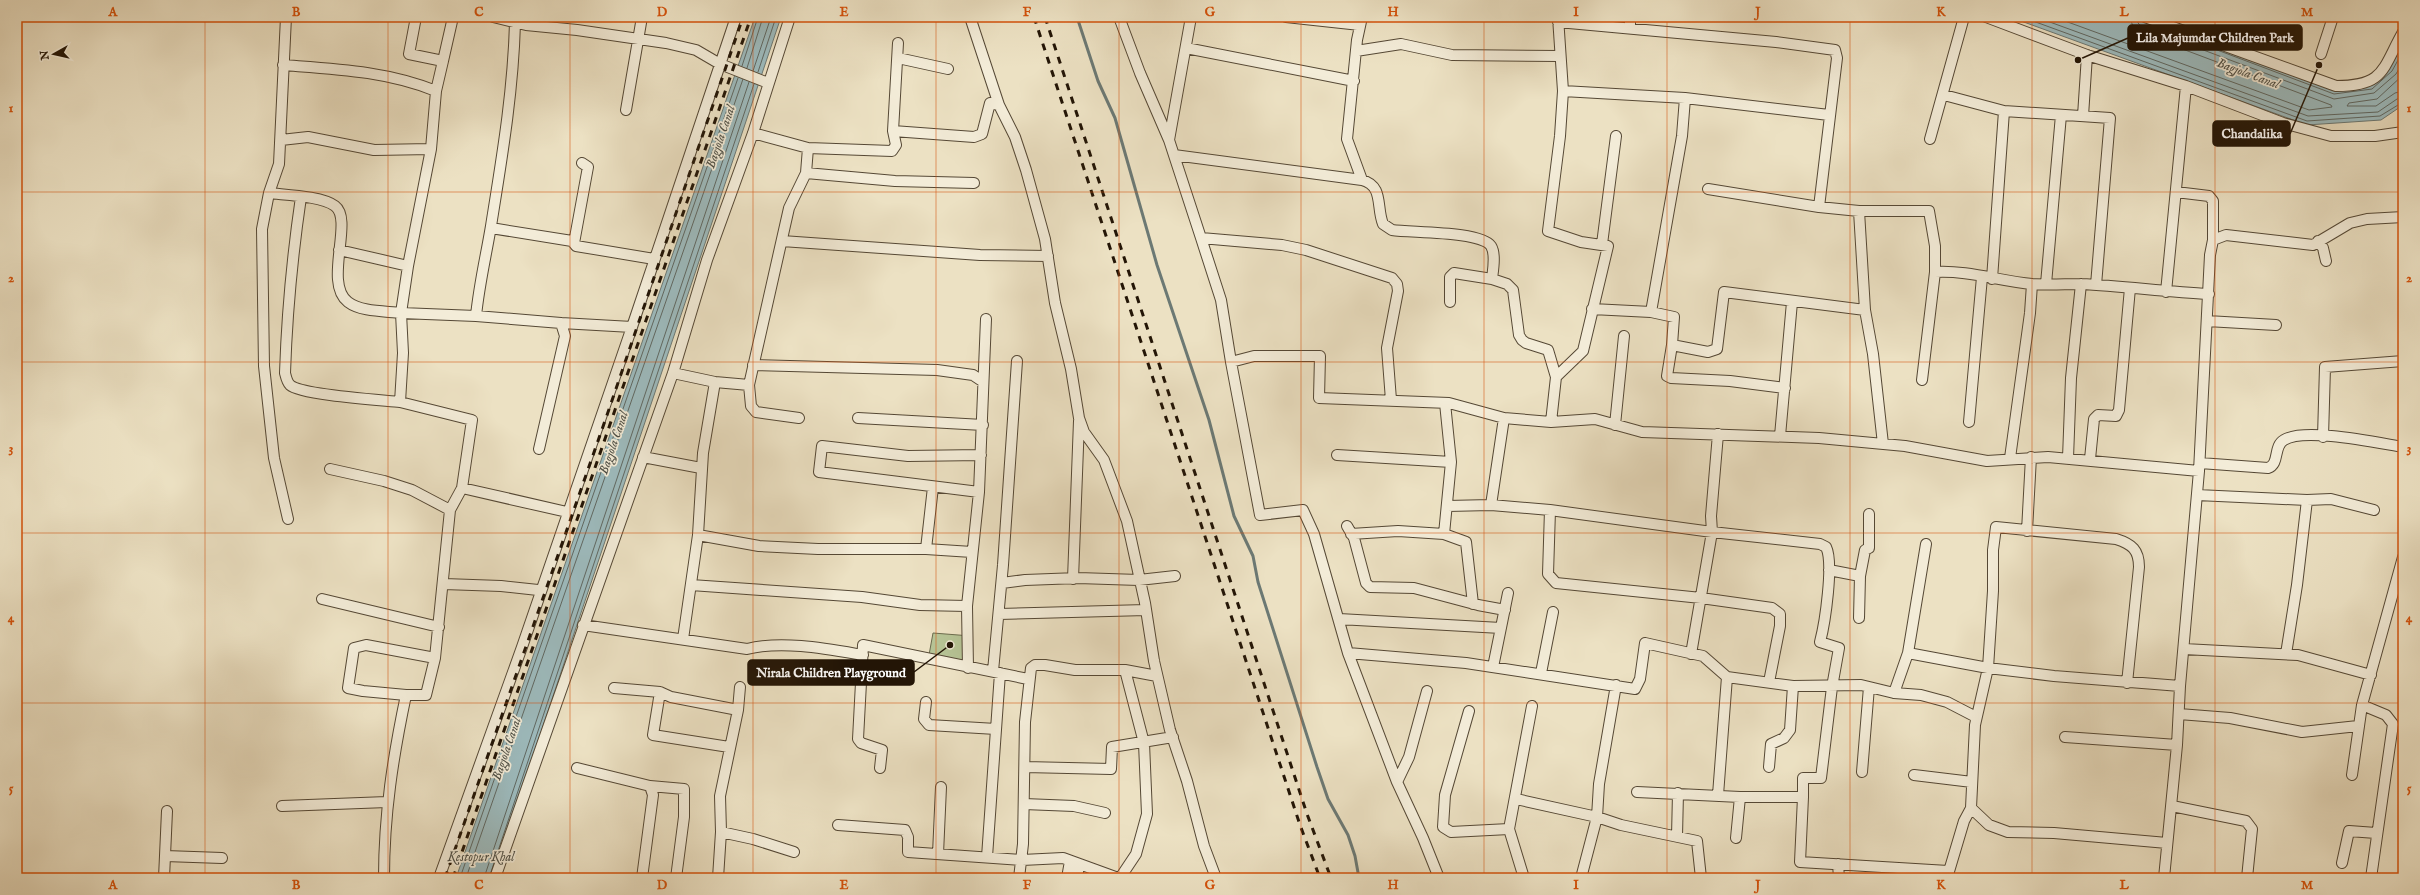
<svg xmlns="http://www.w3.org/2000/svg" width="2420" height="895" viewBox="0 0 2420 895" font-family="'IM FELL English',serif">
<style>
.green{fill:#b6c395;stroke:#6c6c4e}
.water{fill:#9dbbbe;stroke:#6c7974}
.lines{fill:none;stroke-linecap:round;stroke-linejoin:round}
.shore{stroke:#606862;stroke-width:1}
.stream{stroke:#6c7974;stroke-width:3}
.street-casing{stroke:#554835;stroke-width:12}
.street{stroke:#f3ecd8;stroke-width:10}
.rail{stroke:#231506;stroke-width:3;stroke-dasharray:7 7;stroke-linecap:butt}
.grid{fill:none;stroke:#d4520b;stroke-width:1;stroke-opacity:0.55}
.labels{text-anchor:middle;dominant-baseline:central;stroke-width:3.5;stroke-linejoin:round;paint-order:stroke}
.water-label{font-size:13px;font-style:italic;fill:#4e4f46;stroke:#f3ecd8}
.leader{fill:none;stroke:#231506;stroke-width:1.5}
.callout-dot{fill:#231506;stroke:#f3ecd8;stroke-width:1.5}
.callout{fill:#231506;stroke:#231506;stroke-width:1.5}
.callout-label{font-size:13px;text-anchor:middle;font-weight:bold;fill:#fff}
.neatline{fill:none;stroke:#d4520b;stroke-width:1.5}
.grid-label{font-size:13px;text-anchor:middle;font-weight:bold;fill:#d4520b}
</style>
<rect width="100%" height="100%" fill="#ece1c3"/>
<filter id="stains"><feTurbulence type="fractalNoise" baseFrequency=".005" numOctaves="4"/><feColorMatrix values="0 0 0 0 .2 0 0 0 0 .09 0 0 0 0 .02 0 0 0 .5 -.17"/></filter>
<radialGradient id="worn" r=".72"><stop offset=".6" stop-color="#630" stop-opacity="0"/><stop offset="1" stop-color="#630" stop-opacity=".3"/></radialGradient>
<path class="green" d="M933,633L971,636L966,664L929,655Z"/>
<path class="water" d="M755,17H781L492,878H456Z
M2010,17H2141L2335,90L2370,85L2403,43V105L2381,120L2307,125Z"/>
<g class="lines">
<path class="shore" d="M2022,17L2307,121L2380,116L2403,102
M2036,17L2308,116L2378,112L2397,99L2403,97
M2054,17L2309,110L2332,107L2331,105L2140,33L2133,27L2130,17
M2136,17L2138,23L2142,27L2334,99L2374,93L2396,74L2403,62
M2172,33L2334,94L2372,89L2392,71L2403,51
M742,66L758,17
M747,68L763,17
M753,71L771,17
M758,72L776,17
M2403,75L2377,99L2349,103L2347,106H2376L2395,93L2403,91
M460,878L738,78
M466,878L743,79
M484,878L749,82
M489,878L754,84"/>
<path class="stream" d="M1077,17L1098,81L1115,118L1157,265L1209,420L1234,516L1253,556L1258,582L1317,767L1328,799L1348,835L1355,856L1359,878"/>
<defs>
<path id="street" d="M286,17L279,164L269,193C285,195 322,196 335,206C354,220 323,283 348,302C361,312 385,311 401,313L403,353L400,402L472,420L462,488L450,510L435,658L426,695H406C393,757 384,814 384,878
M493,17L526,25L577,30L666,43L696,50L720,64L768,83
M970,17L999,105L1015,137L1026,170L1045,239L1055,303L1071,369L1079,418L1084,432L1104,460L1127,521L1145,603L1154,661L1170,730L1187,781L1204,846L1216,878
M1119,17L1140,73L1169,140L1201,238L1221,300L1231,362
M1286,17L1360,25
M1362,17L1357,40L1347,139L1362,180C1384,186 1376,207 1383,224L1392,230C1412,233 1480,231 1491,246C1496,254 1493,270 1492,279L1507,284L1513,290L1519,335L1522,340L1526,343L1548,350L1556,377
M1630,17V28
M1986,17L2087,55L2186,86L2283,123L2331,136H2375L2403,132
M2145,17L2336,86C2385,86 2382,69 2403,32
M1558,22L1776,42L1835,50L1837,58L1819,207
M1186,48L1354,81
M1356,51L1401,44L1452,55L1560,56
M2321,54L2333,17
M898,58L948,69
M443,61L453,17
M283,65C335,69 387,71 436,91
M1563,91L1685,98L1829,115
M1944,95L2004,111L2110,118L2096,285
M626,110L642,17
M2083,116L2087,55
M893,131L974,137L982,134L990,103L999,105
M753,133L808,148L892,151L896,145L893,131L898,43
M1930,139L1964,17
M281,140L308,137L374,150L431,149L436,91L443,61L409,54L416,17
M1169,140L1191,17
M431,149L408,266L401,313L476,316L561,323L565,336L539,449
M1174,155L1362,180
M806,173L895,181L974,183
M1708,189L1819,207L1859,211H1929L1935,246V272L1922,380
M2176,192L2209,196L2213,201V240
M269,193L262,229L264,366L274,458L288,519
M301,197C292,258 287,311 285,373C286,377 287,382 290,385C301,395 381,400 400,402
M1859,211L1865,310L1873,354L1883,444
M491,228L572,241L576,246L654,259
M1201,238L1282,245L1306,250L1392,278L1397,284L1398,291L1387,348L1391,400
M782,241L980,255L1048,256
M2318,241L2323,248L2326,261
M574,243L588,167L582,163
M1602,244L1616,136
M339,250L408,266
M1935,272C1967,270 2000,281 2032,284C2048,285 2065,284 2081,284C2124,286 2166,292 2209,294
M1992,279L2004,111
M2046,284L2061,115
M2166,292L2186,86
M1450,302V277L1454,273L1492,279
M1592,309L1651,312L1674,317L1672,345L1708,352L1717,349L1724,292L1865,310
M1651,312L1682,136L1685,98
M476,316C479,285 486,256 491,226C502,157 513,93 515,23
M2207,321L2276,325
M561,323L632,327L736,17
M1672,345L1667,376L1671,378L1730,381L1785,388
M753,365L937,370L973,375L982,381
M673,373L715,382L749,385
M1445,403L1451,462L1444,534L1466,542L1473,604
M799,418L756,412L751,406L749,385L789,208L806,173L808,148
M858,418L983,425
M1551,422L1556,377L1583,351L1608,246L1581,242L1548,231L1560,136L1563,91L1558,17
M1969,422L1982,277
M1615,425L1624,336
M1780,436L1792,302
M2323,437L2325,367L2403,361
M1337,455L1451,462
M643,457L701,468
M2010,458L2030,313L2032,284
M2068,458L2071,378L2081,284
M2090,459L2094,419L2098,415L2116,416L2119,410L2130,288
M2200,463L2268,468C2280,464 2273,446 2284,440C2304,427 2378,443 2403,447
M330,469L384,481L412,490L450,510
M933,487L926,549L972,552
M462,488L567,512
M979,492L819,472L822,446L908,456L981,455
M2197,495L2307,500L2297,585L2286,654
M2307,500L2331,499L2374,510
M1491,505L1504,418
M1447,506L1491,505L1550,510L1712,532L1820,544L1826,547C1834,563 1825,623 1820,642L1839,648L1832,687L1821,778H1803V797
M1550,510L1548,574L1556,583L1701,598L1772,608L1780,614V626L1769,682
M1347,526L1354,538L1366,583L1370,587L1414,588L1478,605L1505,610
M2027,531L2031,457
M1351,534L1398,531L1444,534
M698,535L759,546L818,549H926
M1829,570L1860,576L1859,618
M1860,576L1865,550L1869,548V514
M1073,579L1079,421
M1002,583L1025,580L1078,578L1139,580L1175,576
M444,584L501,586L538,590
M691,585L862,597L920,605L967,606
M322,599L439,627
M999,614L1146,610
M1339,619L1501,628
M583,625L747,649C782,640 828,649 863,655
M683,639L698,535L703,453L715,382
M2184,649L2298,655L2371,675
M1348,653L1466,663L1635,689L1640,679L1645,643L1703,656L1727,677L1793,686L1861,685L1894,693L1921,695L1947,702L1976,717
M1908,653L1988,668L2054,676L2180,686
M1691,654L1712,532L1711,516L1718,434
M1493,667L1508,593
M968,668L967,606L979,492L986,319
M993,671L1003,565L1017,361
M1541,673L1553,612
M1616,685L1599,784L1597,817L1621,825L1697,841L1701,878
M614,688L660,692L653,735L729,747
M660,692L671,697L738,710
M1894,693L1908,653L1926,544
M406,695L363,691L348,688L354,648L366,645L435,658
M926,702L924,719L929,725L996,729
M1469,711L1445,795L1443,827L1451,832L1509,829L1524,878
M2179,714L2230,718L2302,732L2358,726
M2065,737L2177,745
M1025,767L1111,769L1112,747L1173,737
M1769,767L1771,744L1784,738L1790,730L1793,686
M577,768L650,786
M880,768L882,750L861,743L858,739L863,645L1028,679
M1862,772L1869,687
M1914,775L1972,782
M2352,775L2362,705
M1397,782L1409,757L1427,691
M1637,792L1740,797L1736,838
M1718,795L1727,677
M1740,797H1803L1800,862L1948,871
M1516,799L1597,817L1581,878
M1024,804L1074,806L1105,813
M282,806L387,802
M2172,806L2246,821L2252,829L2247,878
M1971,808L1989,825L2008,832L2054,833L2167,843
M838,825L905,830L908,837V852L1022,860L1063,858L1118,878
M1509,829L1532,706
M721,832L753,839L794,852
M1677,836L1678,793
M938,854L941,787
M165,856L222,858
M987,857L1000,673
M2342,863L2349,831L2376,833
M1838,864L1839,878
M164,878L167,811
M439,878L522,647L632,327
M495,878L673,373L707,260L753,133L790,17
M642,878L653,795L650,786L684,789V817L676,878
M718,878L721,832L720,796L738,710L740,687
M1019,878L1023,844L1025,722L1031,668L1035,665H1045L1075,670H1125L1157,676
M1067,878L1070,861
M1077,878L1079,865
M1120,878L1136,854L1147,814L1144,743L1125,670
M1439,878L1423,838L1397,782L1348,653L1314,534L1303,510L1260,515L1231,362L1254,356H1320L1319,398L1449,403L1504,418L1551,422L1595,419L1642,432L1819,438L1905,446L1987,461L2048,457L2199,471
M1947,878L1964,821L1971,808L1975,725L1988,668L1993,591V550L1996,527L2116,539C2132,544 2139,550 2139,567L2127,683
M2164,878L2177,745L2180,686L2199,471L2210,255L2213,240L2226,235L2313,245L2350,223L2367,219L2403,217
M2371,878L2393,724L2386,715L2362,705L2403,557"/>
</defs>
<use href="#street" class="street-casing"/>
<use href="#street" class="street"/>
<path class="rail" d="M1034,17L1300,825L1320,878
M1045,17L1307,814L1331,878
M445,878L606,418L743,17
M453,878L751,17"/>
</g>
<path class="grid" d="M205,17V878M388,17V878M570,17V878M753,17V878M936,17V878M1119,17V878M1301,17V878M1484,17V878M1667,17V878M1850,17V878M2032,17V878M2215,17V878M17,192H2403M17,362H2403M17,533H2403M17,703H2403"/>
<g class="labels">
<g class="water-label">
<text transform="translate(2248 74) rotate(20)">Bagjola Canal</text>
<text transform="translate(721 137) rotate(-71)">Bagjola Canal</text>
<text transform="translate(614 443) rotate(-71)">Bagjola Canal</text>
<text transform="translate(507 749) rotate(-71)">Bagjola Canal</text>
<text x="481" y="857">Kestopur Khal</text>
</g>
</g>
<path class="leader" d="M2078 60L2128 38M2319 65L2290 134M950 645L914 672"/>
<g class="callout-dot">
<circle cx="2078" cy="60" r="4"/>
<circle cx="2319" cy="65" r="4"/>
<circle cx="950" cy="645" r="4"/>
</g>
<g class="callout">
<rect x="2128" y="25" width="174" height="25" rx="4"/>
<rect x="2213" y="121" width="77" height="25" rx="4"/>
<rect x="748" y="660" width="166" height="25" rx="4"/>
</g>
<g class="callout-label">
<text x="2215" y="42">Lila Majumdar Children Park</text>
<text x="2252" y="138">Chandalika</text>
<text x="831" y="677">Nirala Children Playground</text>
</g>
<rect width="2420" height="895" fill="none" stroke="#ece1c3" stroke-width="44"/>
<g transform="translate(54 54) rotate(262)" stroke="#f3ecd8" stroke-width="3" paint-order="stroke">
<path d="M0-3L7 15L0 10L-7 15Z" fill="#231506"/>
<text y="-6" font-size="11" font-weight="bold" text-anchor="middle" fill="#231506">N</text>
</g>
<rect x="22" y="22" width="2376" height="851" class="neatline"/>
<g class="grid-label">
<text x="113" y="16">A</text>
<text x="296" y="16">B</text>
<text x="479" y="16">C</text>
<text x="662" y="16">D</text>
<text x="844" y="16">E</text>
<text x="1027" y="16">F</text>
<text x="1210" y="16">G</text>
<text x="1393" y="16">H</text>
<text x="1576" y="16">I</text>
<text x="1758" y="16">J</text>
<text x="1941" y="16">K</text>
<text x="2124" y="16">L</text>
<text x="2307" y="16">M</text>
<text x="11" y="112">1</text>
<text x="2409" y="112">1</text>
<text x="11" y="282">2</text>
<text x="2409" y="282">2</text>
<text x="11" y="452">3</text>
<text x="2409" y="452">3</text>
<text x="11" y="622">4</text>
<text x="2409" y="622">4</text>
<text x="11" y="792">5</text>
<text x="2409" y="792">5</text>
<text x="113" y="889">A</text>
<text x="296" y="889">B</text>
<text x="479" y="889">C</text>
<text x="662" y="889">D</text>
<text x="844" y="889">E</text>
<text x="1027" y="889">F</text>
<text x="1210" y="889">G</text>
<text x="1393" y="889">H</text>
<text x="1576" y="889">I</text>
<text x="1758" y="889">J</text>
<text x="1941" y="889">K</text>
<text x="2124" y="889">L</text>
<text x="2307" y="889">M</text>
</g>
<rect width="100%" height="100%" filter="url(#stains)"/>
<rect width="100%" height="100%" fill="url(#worn)"/>
</svg>
